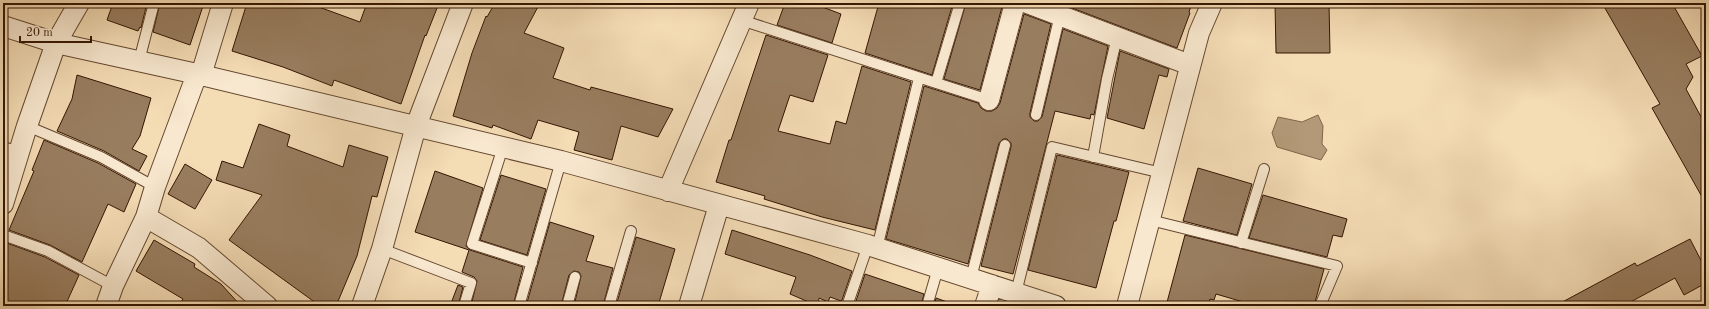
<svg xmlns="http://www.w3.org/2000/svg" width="1709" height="309" viewBox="0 0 1709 309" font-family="'Old Standard TT',serif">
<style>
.water{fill:#b39978;stroke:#816549}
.building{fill:#987d5f;stroke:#351602}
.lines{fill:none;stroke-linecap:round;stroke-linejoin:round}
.service-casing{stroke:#65482f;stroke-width:12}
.minor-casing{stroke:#65482f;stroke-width:22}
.service{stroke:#f8e8cf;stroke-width:10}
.minor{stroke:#f8e8cf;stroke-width:20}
</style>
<rect width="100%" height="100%" fill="#f4dcb5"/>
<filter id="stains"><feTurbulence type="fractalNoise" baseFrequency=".005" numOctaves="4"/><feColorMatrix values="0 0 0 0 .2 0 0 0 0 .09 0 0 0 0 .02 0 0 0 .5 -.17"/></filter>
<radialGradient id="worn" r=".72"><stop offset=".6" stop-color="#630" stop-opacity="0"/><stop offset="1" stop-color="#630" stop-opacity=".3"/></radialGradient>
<path class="water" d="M1318,115L1323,126L1322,144L1327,150L1321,160L1277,147L1272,133L1278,117L1302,122Z"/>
<path class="building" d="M113,3H147L141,28L140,27L138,31L107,20Z
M160,3H204L190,45L153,32Z
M247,3H308L360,22L367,3H439L426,36L425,35L401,104L334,80L332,86L283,67L232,51Z
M495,3H540L524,33L564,48L553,78L590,90L591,87L673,109L658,137L621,126L612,160L574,150L579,132L538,120L531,139L493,125L492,128L453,116L472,53L486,16L487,17Z
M785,3H812L841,14L832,43L777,25Z
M879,3H953L932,75L865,53Z
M966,3H1003L980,90L944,79Z
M1059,3H1192L1189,12L1190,13L1177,48Z
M1275,3H1329L1330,53H1276Z
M1602,3H1672L1702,56L1686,64L1693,77L1686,89L1706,126V204L1652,108L1660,104Z
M1024,14L1051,24L1030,113V117L1034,121H1038L1042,117L1063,29L1108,46L1094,115L1091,114L1090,119L1055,111L1013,274L981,266L1011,147V143L1007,139H1003L999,143L968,264L886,239L924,86L978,103L981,108L986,111H992L997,108L1000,103Z
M766,35L828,55L813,102L790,95L778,131L830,144L836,121L846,124L862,66L911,82L875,230L822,217L764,199L765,196L716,182L729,140H731Z
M1120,51L1169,69L1167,77L1159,75L1144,129L1107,118Z
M77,75L151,98L140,136L132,149L147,156L139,171L104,151L57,131L72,99Z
M259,124L290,135L287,146L343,167L349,145L388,157L377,197L372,196L357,256L336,306H320L229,240L262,195L216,180L222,161L243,168Z
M44,140L98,163L136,184L124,212L108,204L82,262L50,245L9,230L34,171L32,170Z
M1057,155L1129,172L1116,221H1114L1096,288L1028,270Z
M185,164L212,180L195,209L168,194Z
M1198,168L1252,184L1237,235L1183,221Z
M435,171L483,188L466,246L470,250L523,267L513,306H471L477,281L474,277L462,272L469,250L415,232Z
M501,175L546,189L527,255L480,240Z
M1263,195L1347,219L1342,237L1333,235L1327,257L1249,238Z
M550,222L594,236L586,261L613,268L603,306H574L581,276L579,272L574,271L569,275L561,306H526Z
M732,230L810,255L852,271L842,300L841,301L830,297L828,302L819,298L818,306L790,294L796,277L725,254Z
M1185,235L1324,269L1314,306H1257L1216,294L1214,300L1210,299L1208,306H1166Z
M636,237L675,249L658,306H616Z
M1690,239L1706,270V283L1684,295L1675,278L1623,306H1555L1635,263L1637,266Z
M154,240L195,264L194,267L221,284L241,306H178L183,299L136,271Z
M4,242L45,257L79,275L65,306H3Z
M865,274L924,294L921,306H860L855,304Z
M458,285L463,287L458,306H450Z
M936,298L950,303L949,306H934Z"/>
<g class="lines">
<defs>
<path id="service" d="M741,20L989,100
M139,61L154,3
M936,83L960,3
M1036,115L1060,15
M27,126L101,157L155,187
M3,147L20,152
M503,147L472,244L532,263
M1093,157L1107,79L1117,37
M1150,220L1337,266L1320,306
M3,235L48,251L113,286
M1241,243L1264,169
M877,248L919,78
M382,249L471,283L464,306
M971,278L1005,145
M1016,293L1052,147L1162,173
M519,306L561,161
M567,306L575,277
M609,306L631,231
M847,306L868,245
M927,306L938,268"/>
<path id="minor" d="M1027,3L1190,65
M3,26L56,43L197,74L561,161L868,245L1056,306
M989,100L1015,3
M668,191L749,3
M3,204L27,126L56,43L79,3
M146,217L199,248L267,306
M106,306L113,286L146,217L155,187L197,74L202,72L223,3
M362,306L382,249L416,126L463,3
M689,306L719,205
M985,306L992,285
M1127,306L1199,33L1212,3"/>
</defs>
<use href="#service" class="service-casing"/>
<use href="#minor" class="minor-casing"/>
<use href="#service" class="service"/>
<use href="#minor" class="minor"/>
</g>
<rect width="1709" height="309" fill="none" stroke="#f4dcb5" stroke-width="16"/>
<rect x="4" y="4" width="1701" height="301" fill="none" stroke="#351602" stroke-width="2"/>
<rect x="8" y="8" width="1693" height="293" fill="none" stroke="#351602"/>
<path d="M20 36v6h71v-6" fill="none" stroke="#351602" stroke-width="2"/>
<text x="26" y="36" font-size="12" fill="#351602" stroke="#f8e8cf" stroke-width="3" paint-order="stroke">20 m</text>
<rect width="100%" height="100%" filter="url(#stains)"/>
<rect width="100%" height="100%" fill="url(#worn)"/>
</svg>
